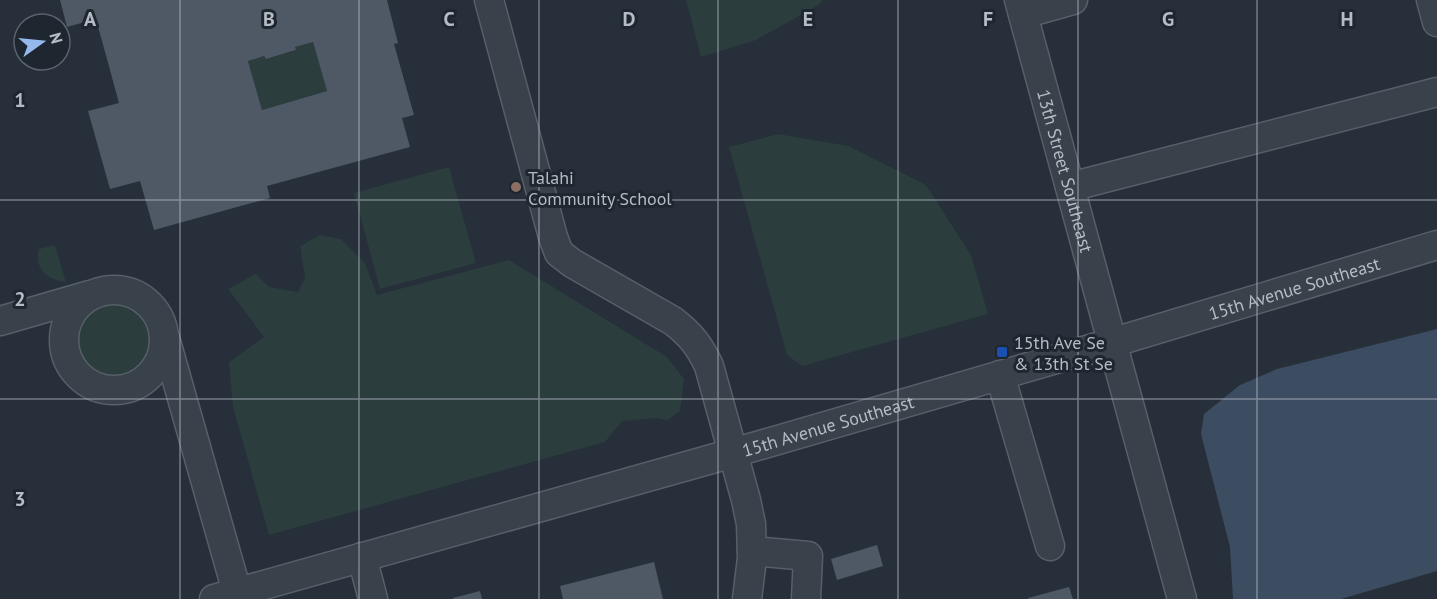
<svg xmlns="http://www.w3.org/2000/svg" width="1437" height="599" viewBox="0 0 1437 599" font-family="'PT Sans',sans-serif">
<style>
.green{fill:#2b3d3d}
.water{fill:#3d4d61}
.building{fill:#4f5865;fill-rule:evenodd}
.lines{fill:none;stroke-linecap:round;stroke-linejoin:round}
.minor-casing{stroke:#575f68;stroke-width:31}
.minor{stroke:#39414a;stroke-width:28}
.grid{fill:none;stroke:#b5bcc6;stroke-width:1.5;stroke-opacity:0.55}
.education-dot{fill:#8d6e63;stroke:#1e262f;stroke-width:2}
.transit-dot{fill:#1a4fb4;stroke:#1e262f;stroke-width:2}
.labels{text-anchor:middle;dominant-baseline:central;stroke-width:6;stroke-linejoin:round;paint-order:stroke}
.street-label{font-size:18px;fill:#b5bcc6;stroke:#1e262f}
.poi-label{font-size:18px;fill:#b5bcc6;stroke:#1e262f;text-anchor:start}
.grid-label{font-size:20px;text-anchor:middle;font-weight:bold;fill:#b5bcc6;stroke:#1e262f;stroke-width:6;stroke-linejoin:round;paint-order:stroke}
</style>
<rect width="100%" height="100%" fill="#262f3a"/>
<path class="green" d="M686,0H823L817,6L756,40L701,57Z
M313,42L327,91L262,110L248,61L264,56L266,59L295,51V47Z
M778,134L849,146L926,185L971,255L988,314L802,366L787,355L729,147Z
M449,167L476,263L380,289L354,193Z
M320,235L341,239L365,263L377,295L509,260L667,357L684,379L680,411L668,420L656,418L622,421L605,442L269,535L233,407L229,362L264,337L228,289L256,274L269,287L298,292L305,278L300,246Z
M55,245L66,282C47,280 34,269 39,249Z
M73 341a39 39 0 1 1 78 0a39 39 0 1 1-78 0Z"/>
<path class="water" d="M1437,329V571L1341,599H1233L1230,547L1201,434L1204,414L1240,385L1277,369Z"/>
<path class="building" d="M60,0H387L398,43L394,44L414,115L402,118L410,147L267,186L270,198L154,230L140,181L110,189L88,111L119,103L96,19L67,27ZM313,42L327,91L262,110L248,61L264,56L266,59L296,50L295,47Z
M877,545L883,566L837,580L831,559Z
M654,562L663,599H563L560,586Z
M1069,587L1073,599H1028V598Z
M480,591L482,599H453V598Z"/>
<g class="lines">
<defs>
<g id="minor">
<path d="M489,0L553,237L559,253L572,263L673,321C691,335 699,345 709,366L746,500L751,524L752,558L747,599"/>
<path id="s1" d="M1019,0L1182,599"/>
<path d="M1431,0L1437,22"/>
<path d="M1023,14L1073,0"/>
<path d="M1070,187L1437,92"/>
<circle cx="114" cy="340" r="50"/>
<path d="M0,321L90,295"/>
<path d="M165,338L237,592"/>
<path d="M1000,375L1050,546"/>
<path d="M752,551L808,556L806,599"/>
<path d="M362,557L373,599"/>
<path id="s2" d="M214,599L733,453L1111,343L1437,245"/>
</g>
</defs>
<use href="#minor" class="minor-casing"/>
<use href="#minor" class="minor"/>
</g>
<path class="grid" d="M180,0V599M359,0V599M539,0V599M718,0V599M898,0V599M1078,0V599M1257,0V599M0,200H1437M0,399H1437"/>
<circle class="education-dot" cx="516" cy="187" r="6"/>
<rect class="transit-dot" x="996" y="346" width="12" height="12" rx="3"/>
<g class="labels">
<g class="street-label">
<text stroke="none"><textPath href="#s1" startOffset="177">13th Street Southeast</textPath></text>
<text stroke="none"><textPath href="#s2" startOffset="1124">15th Avenue Southeast</textPath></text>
<text stroke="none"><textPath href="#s2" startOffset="638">15th Avenue Southeast</textPath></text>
</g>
<g class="poi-label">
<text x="528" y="177">Talahi<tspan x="528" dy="21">Community School</tspan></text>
<text x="1014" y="342">15th Ave Se<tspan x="1014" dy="21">&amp; 13th St Se</tspan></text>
</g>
</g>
<g class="grid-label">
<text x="90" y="26">A</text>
<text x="269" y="26">B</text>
<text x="449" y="26">C</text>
<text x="629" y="26">D</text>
<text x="808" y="26">E</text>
<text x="988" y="26">F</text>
<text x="1168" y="26">G</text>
<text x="1347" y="26">H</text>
<text x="20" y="107">1</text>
<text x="20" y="306">2</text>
<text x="20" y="506">3</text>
</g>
<g transform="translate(42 42) rotate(75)"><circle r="28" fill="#1e262f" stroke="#5a626b" stroke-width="1.5"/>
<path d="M0-4.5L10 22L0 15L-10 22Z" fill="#94b9ec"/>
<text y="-9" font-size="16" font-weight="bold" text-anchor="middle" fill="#b5bcc6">N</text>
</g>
</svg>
